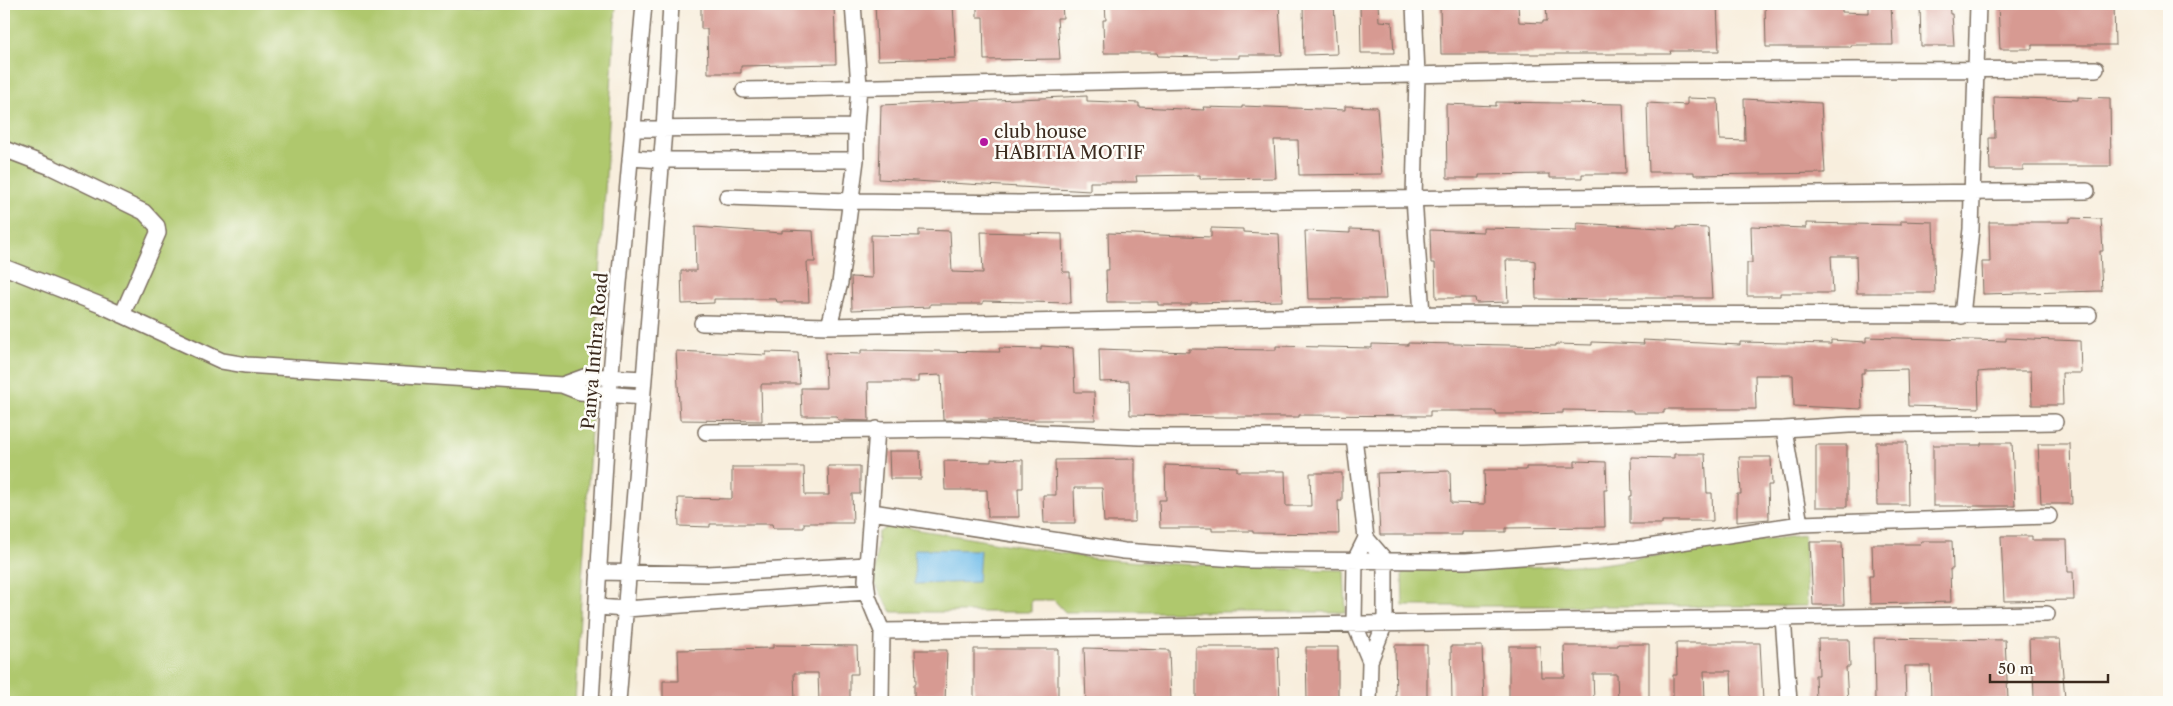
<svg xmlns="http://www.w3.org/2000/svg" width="2173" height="706" viewBox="0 0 2173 706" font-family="'Libre Caslon Text',serif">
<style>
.green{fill:#afc86d;stroke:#757946}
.water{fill:#6fbce9;stroke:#557384}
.building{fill:#d79a92}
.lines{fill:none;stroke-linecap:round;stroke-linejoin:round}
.minor-casing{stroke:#7d6f61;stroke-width:18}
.minor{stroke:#fff;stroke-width:15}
.poi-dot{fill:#b5179e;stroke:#fdfcf7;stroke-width:2}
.labels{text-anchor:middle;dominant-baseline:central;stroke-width:5;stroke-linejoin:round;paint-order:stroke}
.poi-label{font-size:18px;fill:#3b2a1e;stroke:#fdfcf7;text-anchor:start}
.street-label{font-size:18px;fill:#3b2a1e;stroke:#fdfcf7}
</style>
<rect width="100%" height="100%" fill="#fdfcf7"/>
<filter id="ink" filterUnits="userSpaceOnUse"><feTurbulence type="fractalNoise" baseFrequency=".02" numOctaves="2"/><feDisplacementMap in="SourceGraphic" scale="10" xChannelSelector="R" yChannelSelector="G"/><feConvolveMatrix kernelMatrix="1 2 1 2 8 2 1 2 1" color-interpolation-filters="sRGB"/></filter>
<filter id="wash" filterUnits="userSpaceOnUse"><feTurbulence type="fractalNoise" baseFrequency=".0096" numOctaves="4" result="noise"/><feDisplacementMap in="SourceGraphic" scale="20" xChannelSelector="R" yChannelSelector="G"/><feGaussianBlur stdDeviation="1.12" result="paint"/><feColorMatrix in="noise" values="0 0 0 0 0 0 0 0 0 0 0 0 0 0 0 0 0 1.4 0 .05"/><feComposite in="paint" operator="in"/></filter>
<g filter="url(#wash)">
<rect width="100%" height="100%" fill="#f8eedd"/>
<path class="green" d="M4,4H616L575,702H4Z
M890,525L1090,558L1154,563L1282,569L1344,570L1346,612H1065L1054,600H1031V612H892L874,582L878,533Z
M1804,535L1807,606H1403L1402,570H1457L1602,564L1740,543Z"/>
<path class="water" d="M914,549L980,550L978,582L915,584Z"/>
<g id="blocks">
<path class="building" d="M701,4H834L836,64L741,66V73H708L707,29H701Z
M875,4H953L956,58L878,60Z
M977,4H1062L1063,18H1057L1060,59L984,60L983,17H977Z
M1105,4H1279L1282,55H1239V58H1207V57L1158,56L1157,53H1104L1103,20H1106Z
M1303,4H1334L1337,54L1304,55Z
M1360,4H1378L1379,21L1392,22L1394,53H1361Z
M1440,4H1518L1519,22L1543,23V21H1547L1546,4H1717L1719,51H1670L1671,54H1441Z
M1765,4H1842V12L1869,13V4H1891L1893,45H1851V47H1766Z
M1920,4H1949L1950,14H1952L1954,46H1921Z
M1998,4H2114L2115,45H2032V49H2000Z
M1087,96V101L1139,103V107L1204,110L1203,107L1242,108V106L1345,110V106L1377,107L1382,174L1299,175L1298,140H1274L1276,178L1200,179V175L1136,176L1137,182H1090V191L879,179L881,105Z
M1994,97L2078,100V97L2110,98L2111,166H2023V170H1990L1989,138H1995Z
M1687,98L1718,99L1720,140L1745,141L1744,99L1821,103L1825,173L1694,175V172H1649L1647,103L1687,105Z
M1496,102L1623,104L1626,172L1625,174H1582V178H1550V174L1479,175V178H1447L1446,104L1496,106Z
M2070,218L2101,219L2103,251H2100L2102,291L1983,294L1982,262H1990L1989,222H2070Z
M1901,221L1933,222L1935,293H1857L1856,256H1831L1833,293H1780V296H1747V263H1752L1751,226L1806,228V223L1901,225Z
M1577,223L1677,229V227L1708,228L1712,298H1609V300L1536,299L1535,261L1531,260H1506L1508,302L1476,303L1475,298H1436L1435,263H1431L1430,230L1483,232V228L1577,230Z
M695,227L782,233V230L813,231L815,262H807L809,302H777L776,299H714V303L682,304L681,271H696Z
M1211,228L1243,229V232L1279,234L1282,301L1191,303V305H1158V302H1107L1106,270H1109L1108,233L1211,237Z
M1350,229L1381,230L1386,299H1308L1305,231L1350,233Z
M919,230L950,231L952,272L983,273L981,232L1062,234L1063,272H1070L1071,303L983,301V304H930V307L852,310L851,277L872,278L871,235L919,236Z
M1866,337L2006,341V338L2080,341L2081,373H2062L2063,405H2032L2031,371H1989L1978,372L1979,408L1908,406L1907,369L1864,370V373H1861L1862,409L1794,406L1793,375H1755L1756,409H1664V413H1633V411L1563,410V413L1527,414H1496V411H1430V416L1299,415V417H1219L1130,415L1129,381L1100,382L1099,349L1189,352V349L1276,350V346L1372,348V344L1408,345V343L1556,346V344L1592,345V342L1644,344L1643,340L1740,345V342L1831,344V340L1866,342Z
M1041,346L1073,348L1075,392H1094L1095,420H943L941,375L918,376V382H868L869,421L838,420L837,416H802L801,388H826L825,353L861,354V350L1000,352L999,348L1041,349Z
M676,351L766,355V352L798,353L800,384H762L761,386L762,421L680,420Z
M1876,442H1907L1908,505H1877Z
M1981,443H2012L2015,506H1933V445H1981Z
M2038,444H2070L2072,504H2041Z
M1816,445H1847V507H1816Z
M889,451H920L921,479H890Z
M1674,454H1705L1707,493H1712L1713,521H1662V524H1630V496H1632L1631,457L1674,458Z
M1739,457H1771L1772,485H1768L1769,519L1737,522V494H1741Z
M991,459L1023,460V488H1018L1019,517H988L987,490H945L944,461L991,462Z
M1135,459V522H1104L1102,488H1074L1075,523H1044L1043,495H1056L1055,460Z
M1575,461L1606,462L1607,490H1604L1605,527L1506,528V532H1462V535H1380L1377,473L1450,471L1451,503L1485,504L1484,470H1526V467H1575Z
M1165,465L1237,467V471H1285L1286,506H1311L1310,473H1342V501H1338L1339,534L1253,533V531H1212V528H1160L1159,500H1166Z
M828,466H860V494H852L853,523H804V528H773L772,524H710V527L679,526L678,498L732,499V467H804L805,495H829Z
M2001,536H2032V540H2067L2068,572H2073L2074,600L2004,601Z
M1921,541H1952L1953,569H1950L1951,602L1870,604L1869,576H1873L1872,544H1921Z
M1810,542H1842L1844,605H1813Z
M1874,638L2005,640L2008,699L1931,700L1930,666H1905L1906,702H1875Z
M1818,639H1849L1850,667H1846L1848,702H1816L1815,675H1819Z
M2029,639H2060L2065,699H2034L2033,667H2030Z
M1676,643H1760L1763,702H1732L1731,671H1704L1705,702H1673V675H1677Z
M1618,644H1649V702H1618L1617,674H1593L1594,702H1509V646H1540L1541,677H1565L1564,646H1618Z
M773,645L857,646L858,674H850V702H819L818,673H794L795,702H663V681H679L678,650L773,648Z
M1395,645H1427V702H1396Z
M1451,646H1482L1484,702H1452Z
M1196,647H1278L1280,702H1196Z
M1306,647H1338V702H1307Z
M1084,648L1169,650L1171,702H1086Z
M974,649H1058V702H974Z
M915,650H947L945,702H914V684H916Z"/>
</g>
</g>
<g filter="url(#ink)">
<use href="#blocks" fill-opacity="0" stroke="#7d6f61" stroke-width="1"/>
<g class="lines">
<defs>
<path id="minor" d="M1414,4L1417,75L1414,198L1422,314
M744,90L1583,71L2096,69
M632,129L856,127
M4,149L51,167L144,212L157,226L158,233L122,315
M630,158L662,160H856
M727,197L851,201L1020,203L2087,191
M4,267L103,306L222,361L246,365L562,385L580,392L642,397
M1962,316L1971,229L1978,4
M702,323L829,326L1422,314L2089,315
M829,326L840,283L856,160V127L859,86L853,4
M562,385L587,376L644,379
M877,429L866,580L868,597L882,631L881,702
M1784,429L1800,524
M706,432L956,429L1140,437H1521L1784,429L1849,425L2055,422
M1354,437L1366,538L1385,560V623L1370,661L1369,702
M872,512L1124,551L1250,560L1466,561L1635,549L1800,524L2049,516
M1366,538L1355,560L1354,623L1370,661
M598,572L707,574L867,565
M597,607L626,609L867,592
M1783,617L1789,702
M882,631L2047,614
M591,702L609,395L644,4
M618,702L664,130L671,4"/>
</defs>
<use href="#minor" class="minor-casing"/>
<use href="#minor" class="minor"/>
</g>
</g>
<circle class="poi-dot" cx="984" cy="142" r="5"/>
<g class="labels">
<g class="poi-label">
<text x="994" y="132">club house<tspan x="994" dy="21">HABITIA MOTIF</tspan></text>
</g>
<g class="street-label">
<text transform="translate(595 351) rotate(-85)">Panya Inthra Road</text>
</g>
</g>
<rect width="2173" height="706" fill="none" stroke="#fdfcf7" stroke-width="20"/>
<path d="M1990 674v8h118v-8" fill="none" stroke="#3b2a1e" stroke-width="2.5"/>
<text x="1998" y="674" font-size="15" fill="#3b2a1e" stroke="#fdfcf7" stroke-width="4" paint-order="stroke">50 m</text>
</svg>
